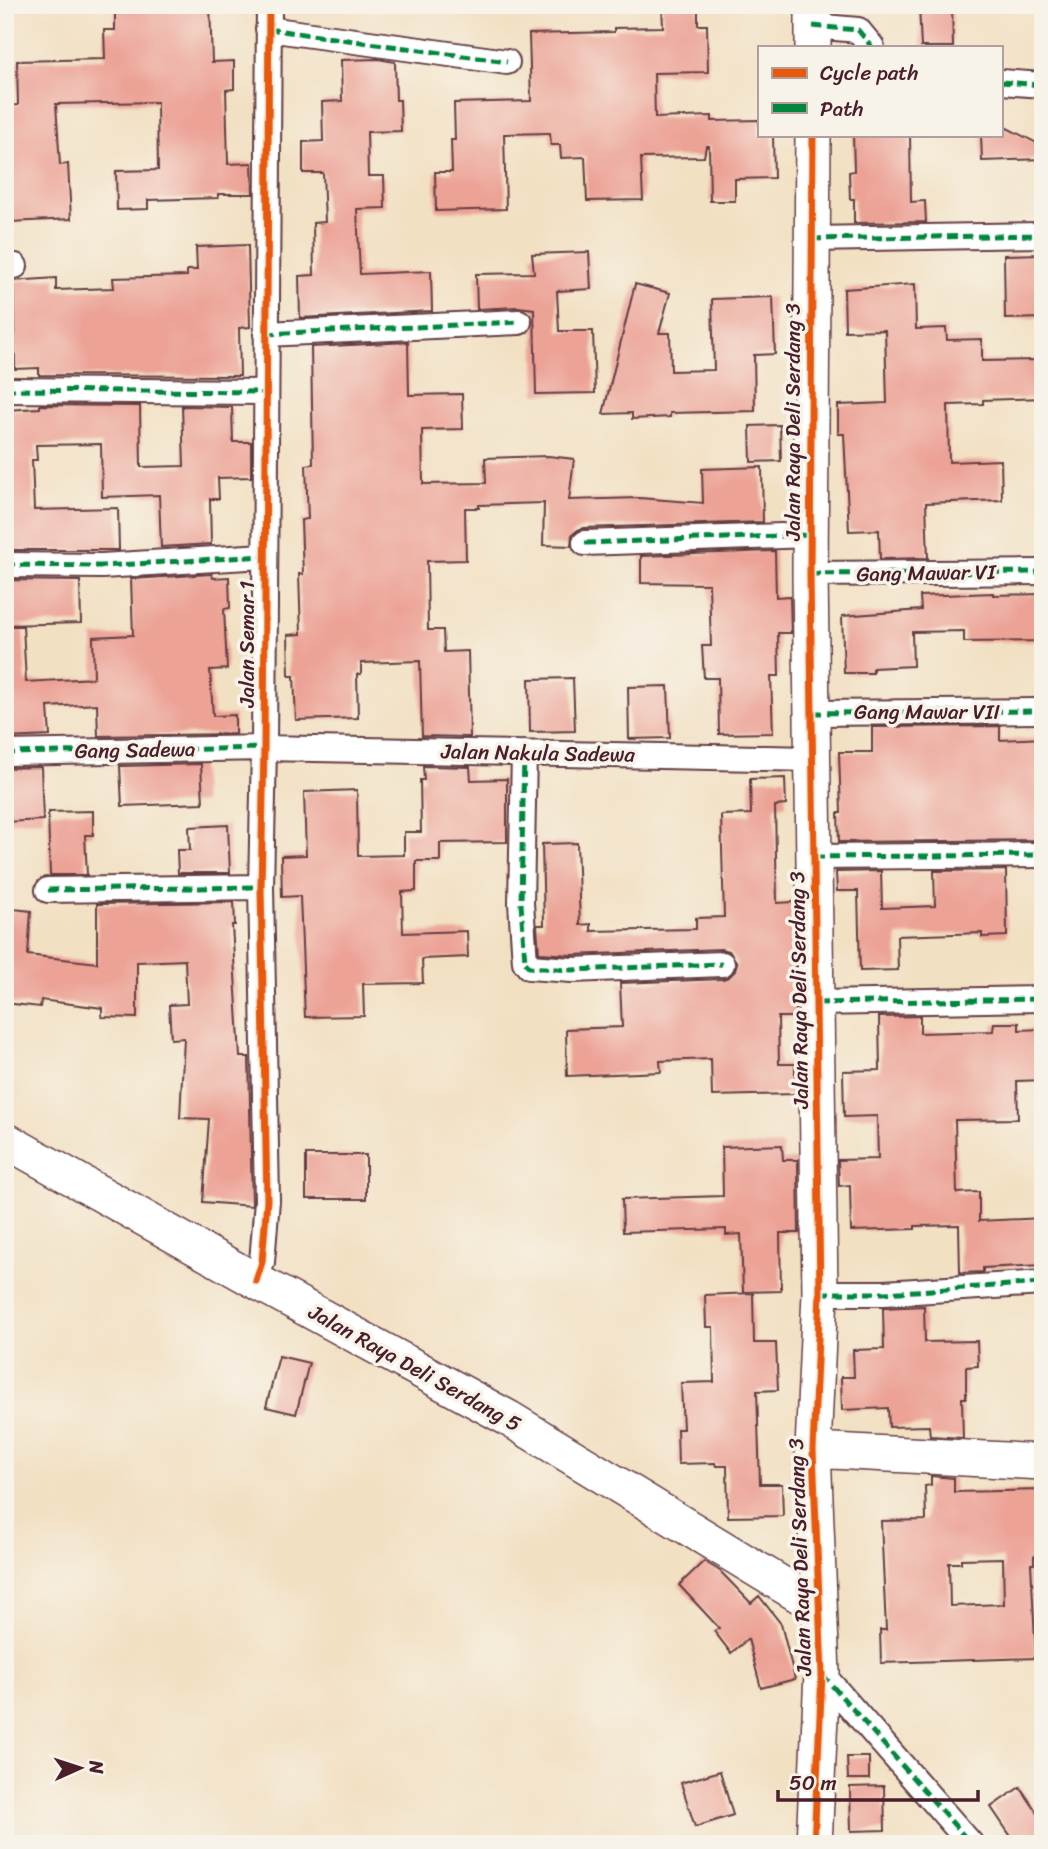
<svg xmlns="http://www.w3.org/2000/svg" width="1048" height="1849" viewBox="0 0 1048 1849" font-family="Sriracha,sans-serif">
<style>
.building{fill:#eca295;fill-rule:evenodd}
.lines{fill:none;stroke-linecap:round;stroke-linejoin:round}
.street-casing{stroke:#633c42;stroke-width:28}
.secondary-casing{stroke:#633c42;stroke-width:38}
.street{stroke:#fff;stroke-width:24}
.secondary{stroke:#fff;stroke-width:35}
.quiet{stroke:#00873e;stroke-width:5;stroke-dasharray:10 5;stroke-linecap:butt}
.cycleway-casing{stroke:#f7f3e8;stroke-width:11}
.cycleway{stroke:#e8590c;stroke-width:7}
.labels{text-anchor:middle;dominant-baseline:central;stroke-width:7;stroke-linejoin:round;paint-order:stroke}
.street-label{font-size:21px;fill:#4a1f2b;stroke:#f7f3e8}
</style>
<rect width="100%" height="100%" fill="#f7f3e8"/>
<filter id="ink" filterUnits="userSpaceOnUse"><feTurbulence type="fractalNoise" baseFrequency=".0143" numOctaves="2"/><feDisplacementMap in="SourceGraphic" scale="14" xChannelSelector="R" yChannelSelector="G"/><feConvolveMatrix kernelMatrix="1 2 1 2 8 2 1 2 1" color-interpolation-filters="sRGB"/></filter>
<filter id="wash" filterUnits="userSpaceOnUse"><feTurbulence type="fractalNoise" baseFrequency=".00686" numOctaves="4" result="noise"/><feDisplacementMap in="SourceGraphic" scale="28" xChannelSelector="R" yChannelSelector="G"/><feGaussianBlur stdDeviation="1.57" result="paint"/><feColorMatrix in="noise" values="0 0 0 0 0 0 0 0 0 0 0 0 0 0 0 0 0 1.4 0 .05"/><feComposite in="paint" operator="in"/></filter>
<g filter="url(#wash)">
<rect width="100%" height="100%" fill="#f2e0c3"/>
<g id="blocks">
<path class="building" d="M115,5H210L212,62L234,61V89L226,90L228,164L252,163L253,194H218V198L148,200V209L117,210L116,171L158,170L157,102L56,104L60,165L68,164L71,219L10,222L5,106L18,105L17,61L105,59L104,30H115Z
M662,5H698V25H707L708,72L654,73L655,118L712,116V121L759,120V135H773L774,178L735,179V201H710L709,146H706L704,157L641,158L643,200L587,201L585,157L561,158L560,145H551L550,133L504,134L506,209L436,211L435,172H452L451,140H455L454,103L531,101L529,34L614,32V28L663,27Z
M919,5H952L953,47H921Z
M378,59L395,62L396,100H400L401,131L367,132L368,176H384L385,208L357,209L360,274L431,271L432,311L300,318L299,276L314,275L313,223L325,222L323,173H303V142L323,141L322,102L342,101L341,60Z
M1001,125L1043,146V159L982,161L981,135H1001Z
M853,135H910L911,202L925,201L926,222L854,223V199H850L849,172L854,171Z
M248,245L250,327L239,328L240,376L39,375V368L15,369L13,281L56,278V290L114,288L113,278L187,276V270H197L196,247Z
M589,252L591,289L557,291L559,331H593L595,393L536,394L534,309L518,307L477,309L476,274L534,273L532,254Z
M1040,254L1042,318L1005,319L1004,255Z
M635,284L670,293L659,333H670L671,371L714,370L712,299L773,297L775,354L754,355L755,411L670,413V417L632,419V413L603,414Z
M915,284L916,329L946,328L947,340L982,339V361L1043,360V398L983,400V404L948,405L949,462L1001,460L1002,500L926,503L928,558L880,559L879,530L849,531L844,434H838V405L887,403L885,330L845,331L844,289Z
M408,342L409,395L462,394L463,429L422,430L423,484L486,483L485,458L548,456L574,459L569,500L639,498L703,503L702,469L762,467L763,522L584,528L578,530L572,535L571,546L543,545L544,503L479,505V508H465L466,560L427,561L428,630H443L444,652L468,651L470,737L422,736L420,661L361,663V674H357L358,718L296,720L294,676H289L288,635L301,634L299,574H303L301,520L308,519L306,465L313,464L311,347Z
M40,405L140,406L141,467L184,466L182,406L232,407L233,442H251V477L218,478L219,499H210L211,544L161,547L159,495L102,497L101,444L36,445L37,460H32L34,510L118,508L119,550H5V516H9L5,461V410L40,408Z
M780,425L781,461L751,462L750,426Z
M775,551L776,597L790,596L791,633H778L779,676H771L773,733L719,734L718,678H704L702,646H711L709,584L641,583V556Z
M212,574L213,578L229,577L230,608L224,609L227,669L210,670L213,716L235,715V734L98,736L97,704L48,707L50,736L5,738V626H23L26,682L94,678L93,637L133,635L131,579Z
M5,580L80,581L81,623L5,625Z
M993,593V595L1043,594V641L964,642V631L912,632L913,666L873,668V673H844L842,616L921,610L920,596Z
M573,678L575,731L530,732L529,679Z
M668,686L670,738L629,739L628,687Z
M1000,726V740L1043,738V840L839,842L838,813H841L839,752H872V727Z
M201,764L203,803L122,806L120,766Z
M423,766L470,767L471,780L507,779V842L440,843V861H416V891L402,892L403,933L467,931L468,957L422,959L423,983L363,984L364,1016L305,1017L300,896L282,897L281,856L306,855L304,792L357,790L358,856L404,855V832H421L420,780H424Z
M41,767L43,820L5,822V768Z
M785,778L786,805L775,806L777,903L794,902L796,1017H778L779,1064H795V1094L712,1096L711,1059L660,1061L661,1072L567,1076L566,1029L622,1027L620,983L723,979L729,977L735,971L737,963L729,951L721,949L572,955L539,953L537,925H544L542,844L577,843L580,925L591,924V931L696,929V918L724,917L721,815L751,814L750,779Z
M93,811V835H85L87,875H50L48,812Z
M228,825L230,873H178L177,850H190L189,827Z
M1006,870L1007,936L982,937V933L897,936L898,970L860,971L858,891H837L836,872L881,871L882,908L935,906L934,871Z
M234,902L235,925H232L240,1057H249L252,1206L203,1202L209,1119L180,1118L184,1038L171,1039L169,1005L187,1004L185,960L137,962V1018L102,1017V1008L41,1000L40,1007L5,1003L10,945H5V912H14V909L31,911L28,955L97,963V904Z
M920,1016V1033L993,1031L994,1023H1019V1030L1043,1029V1080L1017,1081L1018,1119L955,1120L957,1193L979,1192V1221L1043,1218V1265L983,1268V1272L960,1273L959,1225L915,1226V1229L851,1231L850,1185L839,1186L838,1160L878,1159L877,1116L844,1117L843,1071L880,1070L879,1017Z
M782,1145L783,1160H798L799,1233H780L781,1291L743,1292L741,1234L726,1235V1229L623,1232L622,1199L723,1196L722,1147Z
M306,1155H366V1199H306Z
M753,1293L754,1343H776L778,1390L757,1391L760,1484H782L783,1516L728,1517L727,1466H716L715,1463L678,1464L677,1429H683L681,1383L714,1382L713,1327H706L705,1295Z
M924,1306L925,1342L977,1341L978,1366L966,1367V1398H962L963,1438L930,1436L929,1426L889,1427L888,1408L842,1410L841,1377H854L853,1350L884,1349L883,1308Z
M279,1356L309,1363L296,1414L266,1407Z
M931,1476L954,1478V1492L1043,1490V1556H1034V1564H1031L1036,1658L881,1663L880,1630H886L881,1521L926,1520L925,1486L931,1485ZM1003,1558L1004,1604L950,1606L949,1563H961V1559Z
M704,1561L720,1571L751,1603L759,1596L781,1624L795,1679L761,1688L748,1639L731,1653L714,1631L719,1628L679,1585Z
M847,1757H869V1779H848Z
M720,1771L733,1815L695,1827L681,1783Z
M884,1786L885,1830L851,1831L850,1787Z
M1020,1787L1043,1821V1844H1016L991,1807Z"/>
</g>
</g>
<g filter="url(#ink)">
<use href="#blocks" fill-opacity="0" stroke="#633c42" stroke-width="2"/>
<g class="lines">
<defs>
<path id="street" d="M813,26L858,30L872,47
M268,29L507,62
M1001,82L1043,85
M812,239L1043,235
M5,265L15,266
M266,334L519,322
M5,390L265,392
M585,543L810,535
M5,565L102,566L264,556
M810,574L1043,572
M812,713L1043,711
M5,753L264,748L812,759
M524,753L521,903L525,962L529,967L572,970L722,964
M814,857L1043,855
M48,890L261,887
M817,1003L1043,999
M256,1281L262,1262L267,1200L261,887L264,748L269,5
M820,1293H884L1043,1283
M822,1674L971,1844"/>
<path id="secondary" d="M813,47V5
M813,135L810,574L820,1293L813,1450L822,1674L814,1844
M5,1140L256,1281L508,1418L819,1607
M813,1450L1043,1462"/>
</defs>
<use href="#street" class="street-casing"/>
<use href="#secondary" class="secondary-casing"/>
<use href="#street" class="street"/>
<use href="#secondary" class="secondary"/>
<path class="quiet" d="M813,26L858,30L872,47
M268,29L507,62
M1001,82L1043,85
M812,239L1043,235
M5,265L15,266
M266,334L519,322
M5,390L265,392
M585,543L810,535
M5,565L102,566L264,556
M810,574L1043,572
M812,713L1043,711
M5,753L264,748
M524,753L521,903L525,962L529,967L572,970L722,964
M814,857L1043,855
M48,890L261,887
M817,1003L1043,999
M820,1293H884L1043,1283
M822,1674L971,1844"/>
<defs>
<path id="cycleway" d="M813,135L810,574L820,1293L813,1450L822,1674L814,1844
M256,1281L262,1262L267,1200L261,887L264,748L269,5"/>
</defs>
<use href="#cycleway" class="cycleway-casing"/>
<use href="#cycleway" class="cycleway"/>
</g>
</g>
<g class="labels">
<g class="street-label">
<text transform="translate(793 422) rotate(-90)">Jalan Raya Deli Serdang 3</text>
<text transform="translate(926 573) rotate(-1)">Gang Mawar VI</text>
<text transform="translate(247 644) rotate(-90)">Jalan Semar 1</text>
<text x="927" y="712">Gang Mawar VII</text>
<text transform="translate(135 750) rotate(-1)">Gang Sadewa</text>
<text transform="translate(538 753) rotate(1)">Jalan Nakula Sadewa</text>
<text transform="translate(799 990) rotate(-91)">Jalan Raya Deli Serdang 3</text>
<text transform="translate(415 1368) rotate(29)">Jalan Raya Deli Serdang 5</text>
<text transform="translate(800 1557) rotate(-92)">Jalan Raya Deli Serdang 3</text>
</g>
</g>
<rect width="1048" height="1849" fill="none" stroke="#f7f3e8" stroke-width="28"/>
<rect x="758" y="46" width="245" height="91" fill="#f7f3e8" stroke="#b29e9c" stroke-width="2"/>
<rect x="772" y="68" width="35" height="10" fill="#e8590c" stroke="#b29e9c" stroke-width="2"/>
<text x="820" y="80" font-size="21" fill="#4a1f2b">Cycle path</text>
<rect x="772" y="103" width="35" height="10" fill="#00873e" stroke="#b29e9c" stroke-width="2"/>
<text x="820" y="116" font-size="21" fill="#4a1f2b">Path</text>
<g transform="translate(80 1768) rotate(87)" stroke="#f7f3e8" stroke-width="5" paint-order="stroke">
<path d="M0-5L12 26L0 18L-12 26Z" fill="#4a1f2b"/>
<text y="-10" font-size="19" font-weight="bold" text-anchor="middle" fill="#4a1f2b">N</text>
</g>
<path d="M778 1790v10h200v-10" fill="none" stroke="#4a1f2b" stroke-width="3.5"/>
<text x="789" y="1790" font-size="21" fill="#4a1f2b" stroke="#f7f3e8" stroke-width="5" paint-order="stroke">50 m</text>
</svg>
